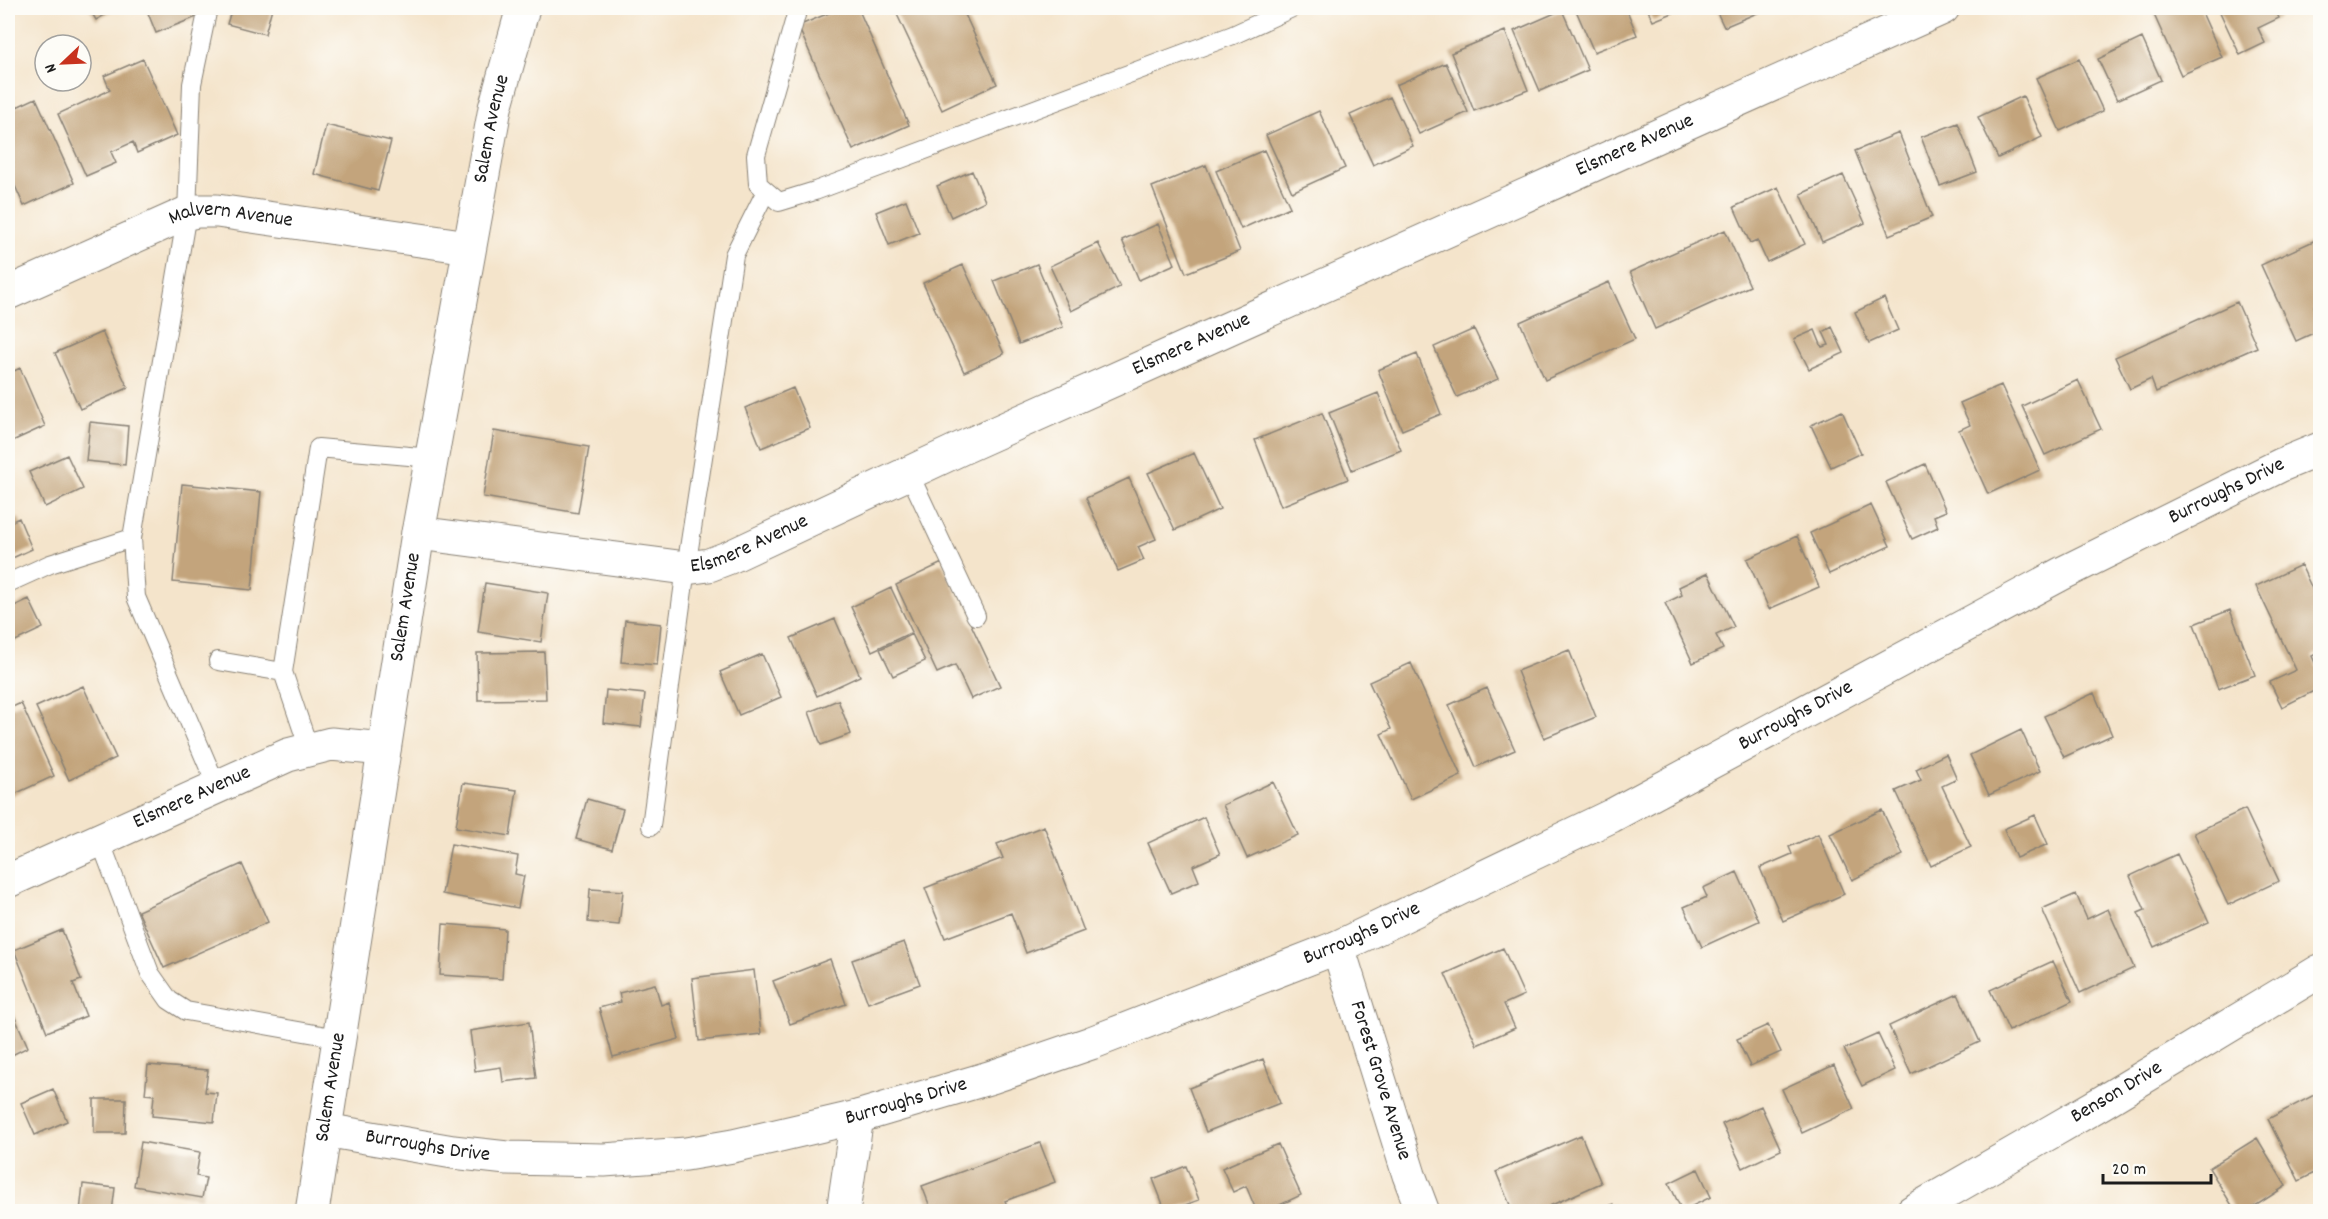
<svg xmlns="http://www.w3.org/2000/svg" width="2328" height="1219" viewBox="0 0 2328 1219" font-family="Dekko,sans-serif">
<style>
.building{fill:#c3a47b}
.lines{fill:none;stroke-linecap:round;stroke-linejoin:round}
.lane-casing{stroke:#888074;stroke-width:20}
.street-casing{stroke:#888074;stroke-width:35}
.primary-casing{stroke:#888074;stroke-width:35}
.lane{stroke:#fff;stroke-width:18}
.street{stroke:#fff;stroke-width:33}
.primary{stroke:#fff;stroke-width:33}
.labels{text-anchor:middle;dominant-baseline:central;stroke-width:6;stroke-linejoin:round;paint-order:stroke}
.street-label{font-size:21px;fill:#1c1c1c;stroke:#fdfcf7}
</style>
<rect width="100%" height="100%" fill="#fdfcf7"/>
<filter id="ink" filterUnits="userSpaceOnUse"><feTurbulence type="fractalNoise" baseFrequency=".0167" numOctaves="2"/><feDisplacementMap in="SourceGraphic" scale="12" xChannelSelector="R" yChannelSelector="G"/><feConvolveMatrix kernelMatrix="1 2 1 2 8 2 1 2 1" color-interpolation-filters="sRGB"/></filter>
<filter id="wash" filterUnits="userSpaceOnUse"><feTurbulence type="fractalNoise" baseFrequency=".008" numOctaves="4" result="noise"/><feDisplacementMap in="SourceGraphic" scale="24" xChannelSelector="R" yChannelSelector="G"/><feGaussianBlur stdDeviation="1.35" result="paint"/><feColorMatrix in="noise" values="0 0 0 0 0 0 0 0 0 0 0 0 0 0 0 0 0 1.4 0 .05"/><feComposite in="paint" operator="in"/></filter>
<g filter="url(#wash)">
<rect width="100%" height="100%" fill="#f4e4cb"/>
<g id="blocks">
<path class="building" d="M89,8H117L96,20Z
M146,8H196L199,16L156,33Z
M232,8H272L265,34L227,24Z
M841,8H858L909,125L853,150L798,26Z
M894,8H962L997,84L942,110Z
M1575,8H1626L1637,35L1594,52Z
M1647,8H1685L1653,21Z
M1715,8H1769L1724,27Z
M2151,8H2200L2222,57L2181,75Z
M2218,8H2274L2279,18L2258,28L2265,43L2240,55Z
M1562,10L1588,70L1540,91L1514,31Z
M1505,31L1528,90L1474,111L1451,53Z
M2142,38L2161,80L2117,100L2098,59Z
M143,59L177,135L137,153L133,142L111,152L116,163L86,176L58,114L110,90L104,76Z
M2079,59L2103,111L2060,131L2036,78Z
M1446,63L1468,112L1419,134L1396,85Z
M2023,96L2042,137L1998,158L1978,117Z
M1390,97L1413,146L1373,165L1350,115Z
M36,98L74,183L24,206L8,170V111Z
M1319,111L1345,168L1292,192L1266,135Z
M1958,123L1977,172L1940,186L1921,137Z
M326,125L391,141L378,191L314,174Z
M1899,133L1932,217L1889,235L1855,151Z
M1264,150L1290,207L1241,229L1216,171Z
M1206,165L1240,251L1186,273L1152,187Z
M972,171L985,201L951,217L937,186Z
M1843,175L1865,223L1822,242L1801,194Z
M1778,187L1805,244L1767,262L1757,240L1750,243L1734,207Z
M906,200L919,233L889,245L876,212Z
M1158,224L1175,264L1139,280L1122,240Z
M1725,230L1750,286L1655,329L1630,272Z
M2320,238V303L2314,306L2320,320V330L2296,341L2261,265Z
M1098,243L1120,287L1071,311L1050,266Z
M1037,264L1063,327L1019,344L994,281Z
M963,265L1004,354L964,372L923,283Z
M1609,282L1635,339L1545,380L1520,322Z
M1884,298L1898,330L1869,343L1855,312Z
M2237,302L2257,347L2156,392L2151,379L2130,389L2115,357Z
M1832,327L1844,353L1809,369L1794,339L1815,330L1822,347L1829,345L1823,332Z
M1474,329L1498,379L1457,397L1434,347Z
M102,332L128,388L80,409L55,353Z
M1417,354L1441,414L1402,430L1378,370Z
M20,368L45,426L8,443V374Z
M2078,380L2101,429L2045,455L2022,406Z
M2001,385L2040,470L1988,494L1959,430L1970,425L1960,403Z
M793,388L810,428L761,448L745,408Z
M1378,393L1401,450L1352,470L1329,413Z
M1842,411L1861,453L1831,467L1811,425Z
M1322,413L1348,479L1281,506L1255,440Z
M90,422L128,426L125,465L86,461Z
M494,431L589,447L578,513L483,497Z
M1194,453L1220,509L1175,530L1148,473Z
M67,455L83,489L45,507L29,472Z
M1925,464L1946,511L1934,516L1938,527L1912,539L1886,482Z
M1129,478L1156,539L1138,547L1144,560L1118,571L1086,498Z
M182,484L261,492L252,590L173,582Z
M1871,505L1890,546L1829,574L1810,533Z
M19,518L32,549L8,560V523Z
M1797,536L1819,587L1769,609L1747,559Z
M942,563L1000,686L971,699L955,665L937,673L896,585Z
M2301,565L2320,606V652L2312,656L2320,674V688L2282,707L2270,682L2296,670L2256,586Z
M1708,573L1734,627L1716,635L1723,649L1693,663L1665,603L1682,595L1679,587Z
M485,583L548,593L541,642L478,632Z
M891,588L912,632L872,651L851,607Z
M29,599L43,628L9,644L8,609Z
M2230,610L2255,675L2218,689L2194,624Z
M835,619L860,676L817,696L791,638Z
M625,620L661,624L657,665L621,662Z
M912,634L925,661L893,676L880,649Z
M1569,650L1596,717L1544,738L1517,671Z
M544,652L546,699L478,700L477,653Z
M762,654L781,697L739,715L720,672Z
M1411,663L1461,776L1411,799L1381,734L1391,729L1369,682Z
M83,686L116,758L69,780L36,707Z
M1487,688L1515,750L1476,767L1449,705Z
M606,690L645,694L641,727L603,723Z
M2094,693L2112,735L2064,757L2044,716Z
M838,700L851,734L821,745L809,712Z
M21,703L54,776L8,797V709Z
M2021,730L2040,771L1989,795L1970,755Z
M1946,754L1957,779L1942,786L1971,847L1931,866L1896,791L1921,780L1916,769Z
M1273,782L1298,835L1247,858L1223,805Z
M463,783L517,790L510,836L456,827Z
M587,799L623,809L612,849L576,839Z
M2245,809L2279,881L2228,905L2194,833Z
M1882,810L1903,855L1852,880L1830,834Z
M2035,815L2048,844L2016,858L2004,829Z
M1204,817L1220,854L1193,866L1199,881L1171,893L1148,843Z
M1044,826L1084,931L1026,953L1011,913L945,938L925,888L1003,858L997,844Z
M1818,834L1844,894L1783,921L1760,868L1792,854L1789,847Z
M451,844L518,856L515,874L524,876L518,908L442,894Z
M2177,854L2209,922L2154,947L2138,913L2145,910L2130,876Z
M242,864L268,922L164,968L138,911Z
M1737,872L1759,921L1702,947L1684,907L1707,897L1703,888Z
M590,889L623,891L619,925L588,922Z
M2076,894L2087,919L2108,909L2134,968L2080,993L2042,909Z
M443,924L505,929L502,979L440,975Z
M62,930L81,980L73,983L86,1016L47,1032L14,950Z
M904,942L920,984L868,1003L852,960Z
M1503,948L1524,995L1504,1004L1515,1028L1477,1045L1445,974Z
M830,959L846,1004L790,1024L773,981Z
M2053,961L2072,1001L2009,1031L1990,990Z
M754,970L761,1034L699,1041L692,978Z
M655,984L661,1005L669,1002L679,1039L613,1057L599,1008L621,1002L619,993Z
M1958,994L1980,1042L1911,1074L1889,1026Z
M8,1002L28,1047L8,1057Z
M529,1022L536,1078L503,1082L501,1067L475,1071L470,1031Z
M1768,1025L1781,1052L1750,1066L1737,1039Z
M1878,1034L1895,1070L1862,1086L1844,1049Z
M1263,1059L1280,1103L1206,1132L1189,1088Z
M148,1065L208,1070L205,1092L217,1093L214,1122L152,1116L154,1095L145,1094Z
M1834,1065L1854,1109L1802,1133L1782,1089Z
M53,1089L67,1121L35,1135L21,1103Z
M2316,1094L2320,1104V1170L2299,1181L2268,1119Z
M94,1099H126L125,1133H94Z
M1761,1106L1781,1150L1743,1168L1722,1124Z
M1581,1135L1601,1183L1536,1212H1513L1496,1172Z
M2257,1138L2286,1186L2246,1212H2236L2209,1168Z
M141,1142L200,1152L196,1176L206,1178L202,1198L134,1186Z
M1040,1143L1055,1182L1005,1201L1008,1208L998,1212H947L946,1210L932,1212L922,1186Z
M1278,1144L1301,1195L1265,1212H1257L1246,1186L1233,1192L1222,1168Z
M1186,1166L1199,1200L1166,1212L1153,1179Z
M1698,1169L1711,1197L1682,1211L1669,1183Z
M83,1184L115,1188L112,1212H80Z
M1613,1204L1617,1212H1596Z"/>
</g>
</g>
<g filter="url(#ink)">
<use href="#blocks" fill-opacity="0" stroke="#888074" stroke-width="1.5"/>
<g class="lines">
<defs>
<path id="lane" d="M208,8L192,84L187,213L132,538L136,597L217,787
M798,8L756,155L758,184L779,202L815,191L1233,35L1292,8
M909,473L976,616
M8,583L50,564L132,538
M218,661L283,672
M309,749L283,672L318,448L432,458
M651,826L686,568L734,255L766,191
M100,840L150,973L169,1000L186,1011L338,1038"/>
<g id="street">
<path id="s1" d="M8,293L187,213L197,211H217L469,247"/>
<path id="s2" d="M418,533L686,568L709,565L730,557L964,447L1943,8"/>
<path id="s3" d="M8,881L288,755L331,744L384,749"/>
<path id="s4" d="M1338,947L1409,1175L1423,1212"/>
<path id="s5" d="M325,1130L453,1152L507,1158L604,1160L686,1154L733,1146L857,1117L992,1077L1091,1043L1338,947L1611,816L2061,574L2281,465L2320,449"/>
<path d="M843,1212L857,1117"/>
<path id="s6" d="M1912,1212L2101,1103L2320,971"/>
</g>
<g id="primary">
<path id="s7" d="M312,1212L418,533L495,108L523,8"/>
</g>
</defs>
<use href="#lane" class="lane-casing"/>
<use href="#street" class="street-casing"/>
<use href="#primary" class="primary-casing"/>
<use href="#lane" class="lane"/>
<use href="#street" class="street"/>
<use href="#primary" class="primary"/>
</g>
</g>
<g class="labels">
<g class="street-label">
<text stroke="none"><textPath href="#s7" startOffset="1098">Salem Avenue</textPath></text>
<text stroke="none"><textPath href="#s2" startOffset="1310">Elsmere Avenue</textPath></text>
<text stroke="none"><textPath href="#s1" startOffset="240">Malvern Avenue</textPath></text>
<text stroke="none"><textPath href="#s2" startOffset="824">Elsmere Avenue</textPath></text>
<text stroke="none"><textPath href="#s5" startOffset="2048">Burroughs Drive</textPath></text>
<text stroke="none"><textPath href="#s2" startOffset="338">Elsmere Avenue</textPath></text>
<text stroke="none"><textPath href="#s7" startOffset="612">Salem Avenue</textPath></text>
<text stroke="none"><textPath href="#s5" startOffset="1562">Burroughs Drive</textPath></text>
<text stroke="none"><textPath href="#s3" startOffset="202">Elsmere Avenue</textPath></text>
<text stroke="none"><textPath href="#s5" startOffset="1076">Burroughs Drive</textPath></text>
<text stroke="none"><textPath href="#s4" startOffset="140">Forest Grove Avenue</textPath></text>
<text stroke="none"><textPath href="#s7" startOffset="126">Salem Avenue</textPath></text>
<text stroke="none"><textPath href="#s6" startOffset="237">Benson Drive</textPath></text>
<text stroke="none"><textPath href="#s5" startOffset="590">Burroughs Drive</textPath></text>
<text stroke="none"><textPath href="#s5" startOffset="104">Burroughs Drive</textPath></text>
</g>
</g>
<rect width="2328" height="1219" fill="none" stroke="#fdfcf7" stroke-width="30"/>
<g transform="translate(63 63) rotate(247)"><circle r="28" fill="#fdfcf7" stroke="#a3a29f" stroke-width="1.5"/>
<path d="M0-4.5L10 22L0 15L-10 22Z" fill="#c8321e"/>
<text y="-9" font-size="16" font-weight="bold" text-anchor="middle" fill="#1c1c1c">N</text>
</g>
<path d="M2103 1174v9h108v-9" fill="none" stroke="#1c1c1c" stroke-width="3"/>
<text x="2112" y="1174" font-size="18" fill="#1c1c1c" stroke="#fdfcf7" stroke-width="4.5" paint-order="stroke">20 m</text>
</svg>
